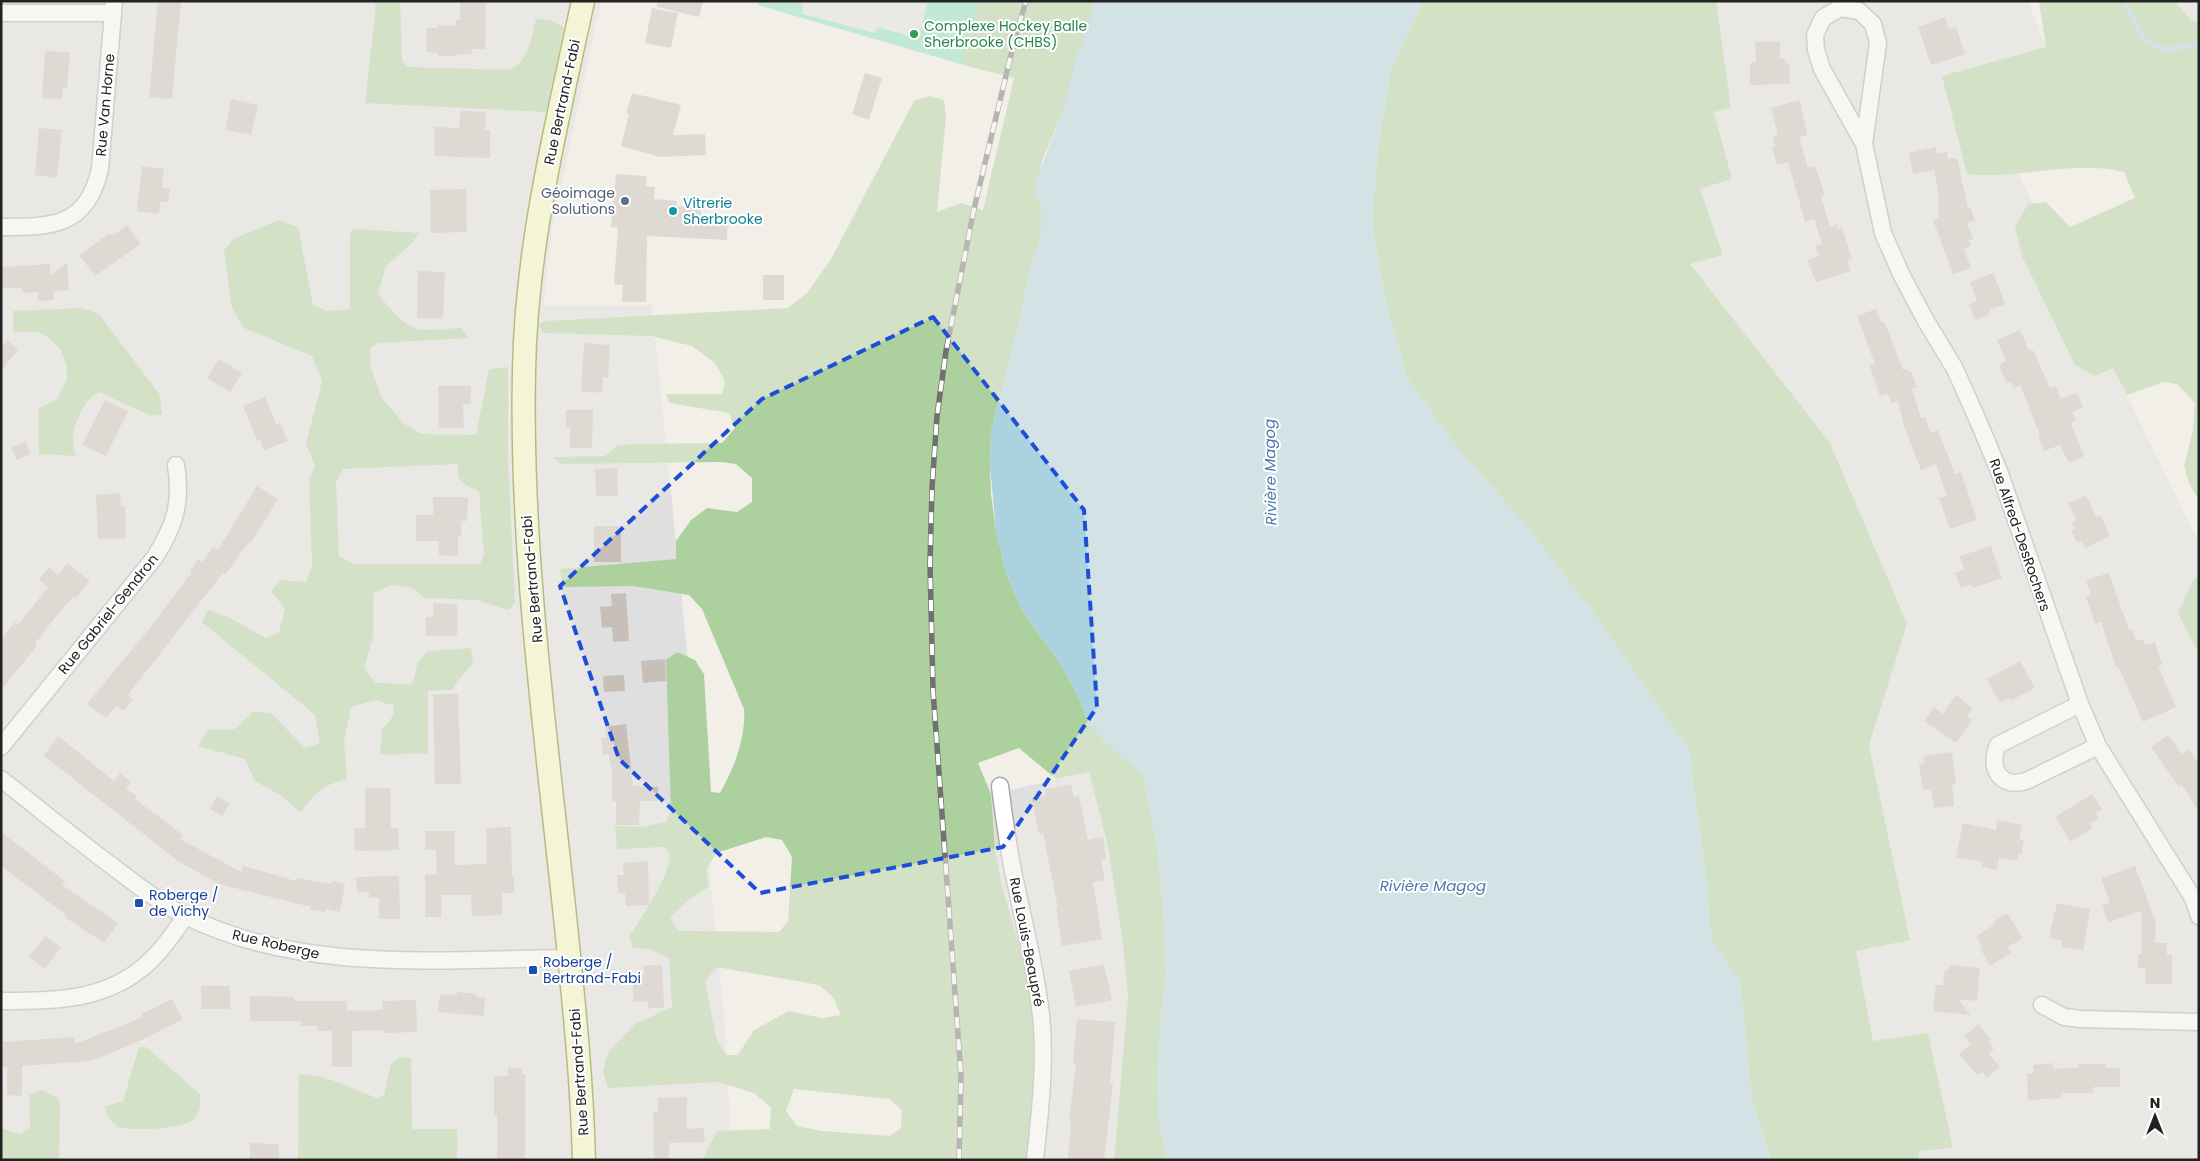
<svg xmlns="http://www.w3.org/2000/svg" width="2200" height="1161" viewBox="0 0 2200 1161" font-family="Poppins,sans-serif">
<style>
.residential{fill:#e0dfdf}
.forest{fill:#add19e;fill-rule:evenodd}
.pitch{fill:#88e0be}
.parking{fill:#e2e2e2}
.water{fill:#aad3df}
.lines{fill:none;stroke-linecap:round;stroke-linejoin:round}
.stream{stroke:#aad3df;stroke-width:5}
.building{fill:#c7bfb8}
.street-casing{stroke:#a9a9a9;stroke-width:19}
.secondary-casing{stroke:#707d05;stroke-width:25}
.street{stroke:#fff;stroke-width:16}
.secondary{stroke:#f7fabf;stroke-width:22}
.rail-casing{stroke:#707070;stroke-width:5.5}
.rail{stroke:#fff;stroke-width:4;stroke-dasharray:11;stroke-linecap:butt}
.marked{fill:none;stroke:#1d4ed8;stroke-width:4;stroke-dasharray:10 6;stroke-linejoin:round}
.leisure-dot{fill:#2e9e5b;stroke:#fff;stroke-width:2}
.service-dot{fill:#5c6f8a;stroke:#fff;stroke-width:2}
.culture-dot{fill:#0f9aa8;stroke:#fff;stroke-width:2}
.transit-dot{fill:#1a4fb4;stroke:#fff;stroke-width:2}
.labels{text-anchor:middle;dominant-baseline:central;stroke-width:4;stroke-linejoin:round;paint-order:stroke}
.leisure-label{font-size:14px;fill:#27864d;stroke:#fff;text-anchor:start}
.street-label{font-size:14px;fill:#222;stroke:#fff}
.service-label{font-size:14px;fill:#4e5e75;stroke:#fff;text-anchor:end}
.culture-label{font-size:14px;fill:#0d838f;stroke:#fff;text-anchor:start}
.transit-label{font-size:14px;fill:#164399;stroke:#fff;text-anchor:start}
.water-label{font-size:15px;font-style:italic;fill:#4a7aab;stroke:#fff}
</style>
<rect width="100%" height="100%" fill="#f2efe9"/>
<path class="residential" d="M1,1H601L558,200L551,235L544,305H652L724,1016L732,1160H1Z
M1716,1H2028L2046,47L1967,69L2199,543V1160H1918V1151L1953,1148L1928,1034L1873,1041L1856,951L1910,940L1869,745L1907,623L1690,263L1723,255L1700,189L1732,179L1714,111L1731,108Z
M2175,1H2199V22L2192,21Z
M1089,772L1108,847L1122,936L1128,997L1114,1160H1027L1036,1080L1028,977L1001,882L995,848L991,794Z"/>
<path class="forest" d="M374,1H400L402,61L408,67L509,70C530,60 531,39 536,19L549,20L564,27L546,112L365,103L376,7Z
M943,1H1096L1062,113L1042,161L1035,191L1041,205V237L1030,270L1016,335L991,431L990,465L991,494L996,531L1007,575L1022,610L1062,666L1079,698L1088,721L1143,775L1158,850L1164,921L1166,973L1159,1034L1158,1116L1167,1160H1114L1128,997L1122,936L1108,847L1089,772L1056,779L1019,748L978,763L991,794L995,848L1001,882L1028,977L1035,1026L1036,1080L1027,1160H702L717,1131L770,1129L771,1108L754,1093L718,1082L608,1088L603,1071L608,1052L635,1024L672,1007L669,958L649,949L633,948L629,937C639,922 674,870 669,853C668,852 665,848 664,847L617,849L615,826L640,827L666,822L671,810L666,660L677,652L695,660L704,674L711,792L720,793C734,768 746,738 744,709L702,609L689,595L633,586L563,587L560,569L676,559V541L691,520L707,508L737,512L752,502V478L736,464L722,462L561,464L552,457L605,456L617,446L632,444L722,443L735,428L729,413L669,403L666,394H722L725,381L715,363L692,346L651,336L544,333L538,324L547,321L788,308L807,293L830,261L914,101L929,96L944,100L946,116L937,212L961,203L983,210L1014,78L960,64L936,40ZM766,837L782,840L792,857L788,921L779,932L678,931L670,917L691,898L709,887L706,870L716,853ZM717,967L819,985L833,997L841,1015L822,1018L789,1011L754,1030L738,1055H726L716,1038L705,981ZM794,1089L889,1099L902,1110L901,1128L890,1136L822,1131L797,1126L786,1111Z
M1423,1H1716L1731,108L1714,112L1732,179L1700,189L1723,255L1690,264L1830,443L1907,624L1869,745L1910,940L1856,951L1873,1041L1928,1033L1953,1148L1919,1151L1918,1160H1771L1752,1101L1740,982L1711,938L1706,878L1689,750L1590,608L1524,523L1455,445L1406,376L1386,301L1372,224L1377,154L1391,69Z
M2039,1H2175L2192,21L2199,22V501L2189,483L2184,466L2193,430L2195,403L2177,384L2164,382L2127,395L2113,368L2095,376L2075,365L2022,256L2015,227L2028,204L2046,202L2070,227L2135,198L2124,172C2073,159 2019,180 1967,174L1942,76L2046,47Z
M278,220L298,227L313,305L327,311L350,309V234L354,229L419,233L411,244L386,266L378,293C387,306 402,325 418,329C428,332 450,328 461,328L469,338L378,343L370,349L371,368L381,397L403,423L421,434L476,435L489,369L508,367V457L515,603L508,610L476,600L425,598L412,588L392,585L373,593V637L364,668L376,683L412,684L418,662L428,651L471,648L473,663L456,683L453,690L428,691V753L380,755L382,730L393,716L394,706L376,700L351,707L344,741L347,779C323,785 314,793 301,813L283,797L255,781L245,759L198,746L208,730L235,729L253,712L271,713L305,748L320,743L315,715L202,622L208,610L228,617L266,638L279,632L285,609L271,591L281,580L306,582L312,565L309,480L315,466L306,444L322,381L312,356L244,328L232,308L224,251L233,239ZM458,464V477L467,486L479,491L484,555L480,564H355L339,556L336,482L343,469Z
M82,308L99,314L160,395L162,414L151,416L99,392C85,398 75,421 73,436C72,443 74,449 76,456L39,454V408L57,399L67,380V366L60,349L49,338L37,332H13V311Z
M2199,576V654L2178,613L2194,579Z
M139,1047H146L200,1094C200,1104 201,1111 194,1119C185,1129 129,1132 117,1126C111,1122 106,1113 104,1107L123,1101Z
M400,1057L411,1058L412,1129H457V1160H298L299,1075C318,1071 358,1091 377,1098L384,1095L391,1064Z
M43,1090L58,1098L60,1106L59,1158L63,1160H1V1128L20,1134L30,1128L29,1095Z"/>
<path class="pitch" d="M758,1H979L960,64L758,5Z"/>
<path class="parking" d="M802,1H928L918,38L877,27L875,33L803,14Z"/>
<path class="water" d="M1096,1H1423L1391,69L1377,154L1372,224L1386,301L1406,376L1455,445L1524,523L1590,608L1689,750L1706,878L1711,938L1740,982L1752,1101L1771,1160H1167L1158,1116L1159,1034L1166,973L1164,921L1158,850L1143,775L1101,739L1088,721L1079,698L1062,666L1022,610L1007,575L996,531L990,465L991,431L1016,335L1030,270L1041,237V205L1035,191V183L1062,113L1076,59Z"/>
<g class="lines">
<path class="stream" d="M2124,1L2143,39L2166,50L2197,44L2199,47"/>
</g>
<path class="building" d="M158,1H181L172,99L149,97Z
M460,1H486L485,49H472L471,54H457V56H438V53L426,52L427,28H438V25L456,26V20H460Z
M657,1H703L699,17L657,7Z
M652,8L678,13L671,48L645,43Z
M1945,17L1949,29L1956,27L1965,54L1931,65L1918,27Z
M1780,41V59H1785V63H1789L1790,84L1750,85V63H1756L1755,42Z
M45,51L70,52L67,88L63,87L62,99L42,98Z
M865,73L882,78L869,120L852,114Z
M632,93L681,105L673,135L705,134L706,155L660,157L621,146L629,114L626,113Z
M231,99L258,105L251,135L225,130Z
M1800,100L1807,135L1799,137L1808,168L1815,166L1825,195L1821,196L1830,227L1837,224L1838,229L1842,228L1852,259L1847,260L1851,271L1816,282L1807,260L1819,256L1815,246L1822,244L1814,219L1805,222L1788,162L1777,165L1772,147L1775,146L1773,136L1778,135L1771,108Z
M460,111L486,112L485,130H490V158L434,156L435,127L459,128Z
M39,128L62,130L57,178L35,175Z
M1936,147L1937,154L1947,151L1948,159L1957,158L1968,208L1970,207L1975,221L1967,223L1973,239L1969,240L1971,246L1964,249L1971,268L1953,274L1933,220L1939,218L1938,189L1934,170L1913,174L1909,153Z
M142,166L164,169L162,188L170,189L168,202H160L159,214L137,211Z
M616,174L647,176L646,186L655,187L654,199L677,201V206L701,207V216L728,217L727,240L647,236L646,302H622L623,285L614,284L618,228L611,227Z
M466,189L467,232L431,233L430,190Z
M127,225L141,244L95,276L79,255L110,233L112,236Z
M67,263L69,290L54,291V300L38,301V292L23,293L22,288H1V267L50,264V275Z
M418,271L445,272L443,319L417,318Z
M1993,273L2005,304L1989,310L1990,314L1975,320L1969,304L1977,301L1970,282Z
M763,275H784V300H763Z
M1876,309L1881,322L1884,321L1903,370L1907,369L1909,372H1911L1917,388L1912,389L1921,418L1925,417L1931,433L1938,430L1955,474L1961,472L1977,520L1950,529L1939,498L1947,496L1936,464L1921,470L1904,426L1898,401L1891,403L1888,394L1880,396L1870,366L1875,364L1857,316Z
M2020,330L2029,351L2033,350L2050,388L2056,386L2061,399L2077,393L2083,407L2072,412L2076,420L2071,423L2084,456L2069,463L2060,445L2044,451L2038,436L2040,435L2020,385L2014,388L2011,382L2007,384L1999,365L2006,361L1997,340Z
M7,340L18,350L1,371V348Z
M584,343L610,345L608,378L603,377L602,393L581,391Z
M219,359L242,373L230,392L207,378Z
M438,386H471V404H463L464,428H439Z
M265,397L276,424L280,423L288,441L264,450L260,440L257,441L243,406Z
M105,400L128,411L106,456L82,445Z
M566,410H593L592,448H570V427H566Z
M25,441L31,454L17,460L11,448Z
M617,468L618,496H596L595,469Z
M257,486L278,499L251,543L249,542L225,575L223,573L128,695L133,699L124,711L116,706L106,718L87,704L149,629L192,572L190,571L198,559L202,562L213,547L218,550Z
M120,493L121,506H125L126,538L98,539L96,495Z
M2086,495L2096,517L2101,515L2110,536L2085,548L2082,541L2077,543L2071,530L2075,529L2072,522L2076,520L2068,503Z
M433,497H468L467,521H461V537H458V556L439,555V541H416V515H433Z
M594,526H621V562H594Z
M1991,546L2002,578L1973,588L1972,584L1961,588L1955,573L1964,570L1960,556Z
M67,563L90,581L75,599L73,597L57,615L35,644L37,646L1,690V639L15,622L18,625L48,587L39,580L49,567L58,575Z
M2109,573L2129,630L2132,629L2136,641L2143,639L2145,645L2155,642L2162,665L2158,666L2176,707L2143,722L2118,666L2116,667L2101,622L2095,624L2086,596L2091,595L2086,580Z
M626,593L629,641L613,642L612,627L602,628L600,607L612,606L611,594Z
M433,603L457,604V636H426V617H433Z
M665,659L666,681L643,683L641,661Z
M2020,661L2035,688L2010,701L2009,698L2000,703L1987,679Z
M624,675L625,691L604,692L603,676Z
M433,694H458L461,784H435Z
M1956,695L1973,708L1967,716L1972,720L1956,743L1924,721L1934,707L1943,714Z
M626,724L633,786L658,787V801H640L639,825H616V801H612V766H610L609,754L603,755L601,738L606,737L605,727Z
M2168,735L2182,754L2189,750L2199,764V812L2182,785L2179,787L2151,747Z
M58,736L114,781L120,773L131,782L126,789L137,796L135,799L183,835L180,839L241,872L243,866L296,881L297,878L331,884L332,881L345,884L340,912L326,909L325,912L310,910L311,907L219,884L178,861L44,756Z
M1952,752L1956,784H1952L1954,806L1934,808L1931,789L1923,790L1919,764L1925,763L1924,756Z
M1071,784L1074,797L1079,796L1088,840L1103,837L1106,859L1101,860L1105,880L1093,882L1102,939L1062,946L1056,908H1058L1043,833L1039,834L1032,798L1046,795L1045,789Z
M365,788H390L391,828H398L399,850L355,851L354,828H365Z
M2092,794L2102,809L2096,813L2099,818L2090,824L2092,828L2071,842L2055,817Z
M217,796L230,804L222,816L210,809Z
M1997,820L2022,825L2019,839L2024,840L2021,855L2018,854L2017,861L1999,858L1997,870L1982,867L1983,862L1956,857L1963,823L1996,830Z
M511,827L512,877H514V893H502V915L472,916L471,895H441V917H425V875L437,874L436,850H425V831H455V865L487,864L486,828Z
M1,832L65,881L62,885L118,923L104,943L66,918L67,916L1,866Z
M648,861L649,905L626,906L625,893H618L617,875H624L623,863Z
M2135,866L2156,924L2155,943H2167V955H2172V984H2145V968H2138V954H2141L2142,911L2108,922L2102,905L2110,903L2101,878Z
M399,876L400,919H379V898H369V892H357L356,877Z
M2057,903L2090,909L2083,951L2061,947L2062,940L2049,938Z
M2007,913L2023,938L2008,947L2011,953L1990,966L1980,948L1982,946L1976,936L1995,924L1993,922Z
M45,936L61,947L45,969L29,957Z
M1104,964L1112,1000L1076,1007L1069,971Z
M644,965H662L664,1008H648V1001L633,1002V976L644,975Z
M1949,965L1980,968L1977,1001L1958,999L1971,1015L1933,1011L1936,985H1943L1945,970H1949Z
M201,986H230V1009H201Z
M457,992L477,994L476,997H485L484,1016L438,1012L440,994L457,995Z
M250,996L294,997V1001H347V1011L383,1010L382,1001L416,1000L417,1032L384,1033V1030L352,1031V1067H332V1031H317V1026H301V1021H250Z
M172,999L183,1019L138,1042L91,1061L22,1066V1096L7,1095V1067H1V1042L75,1037V1044L143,1017L142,1014Z
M1077,1019L1115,1022L1110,1084H1113L1104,1160H1068L1071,1122H1069L1076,1064H1073Z
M1979,1024L1991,1040L1989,1042L1994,1049L1989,1053L2000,1067L1987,1078L1982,1072L1977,1075L1959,1054L1971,1044L1964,1036Z
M2052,1063L2053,1069L2078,1068V1064H2106V1068H2120V1087H2093V1093H2061V1098L2028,1100L2027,1074L2034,1073L2033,1065Z
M508,1067L522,1068V1074H525V1160H497V1115H494V1076H508Z
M687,1097V1129L704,1128L705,1142L669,1143V1160H654L653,1112H658V1098Z
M250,1143L279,1144V1160H250Z"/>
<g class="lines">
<defs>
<path id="street" d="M1,13H113
M1864,144L1878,43L1873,24L1859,11L1840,8L1823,18L1815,35L1816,50L1822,69L1864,144L1883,233L1902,276L1926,321L1955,369L1979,423L1999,471L2080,704L2098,746L2193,898L2199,916
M1,227C52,227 87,227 100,169L114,1
M2080,704L1998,745C1988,768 2000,789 2026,781L2098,746
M1,747L155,557C175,525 182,503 176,465
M1,779C37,807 72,836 108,863C133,882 158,902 186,916C301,974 445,959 570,958
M1000,786C1004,817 1008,849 1015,880C1024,925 1036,969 1041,1015C1046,1063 1040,1112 1035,1160
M1,1001C58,1001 113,1001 155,956C167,944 176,929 186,916
M2042,1005L2064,1017L2081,1019L2199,1022"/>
<path id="secondary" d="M583,1C557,123 526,245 524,371C520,556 547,742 566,926C574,1004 582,1082 584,1160"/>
</defs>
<use href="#street" class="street-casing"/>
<use href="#secondary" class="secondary-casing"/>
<use href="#street" class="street"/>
<use href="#secondary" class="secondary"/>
<defs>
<path id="rail" d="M959,1160L961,1076L933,690L930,564L932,488L937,416L946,351L974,209L1014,42L1026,1"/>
</defs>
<use href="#rail" class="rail-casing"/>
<use href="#rail" class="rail"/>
</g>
<path d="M0 0H2200V1161H0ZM933,317L1084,510L1097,707L1003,847L760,893L619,759L560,586L762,399Z" fill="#f2efe9" fill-opacity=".55" fill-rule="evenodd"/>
<path class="marked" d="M933,317L1084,510L1097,707L1003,847L760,893L619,759L560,586L762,399Z"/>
<circle class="leisure-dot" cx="914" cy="34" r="5"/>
<circle class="service-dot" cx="625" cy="201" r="5"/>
<circle class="culture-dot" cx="673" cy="211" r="5"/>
<g class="transit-dot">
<rect x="134" y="898" width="10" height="10" rx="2.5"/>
<rect x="528" y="965" width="10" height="10" rx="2.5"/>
</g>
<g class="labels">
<g class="leisure-label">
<text x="924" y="26">Complexe Hockey Balle<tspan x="924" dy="16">Sherbrooke (CHBS)</tspan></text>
</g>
<g class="street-label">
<text transform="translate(562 102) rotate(-78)">Rue Bertrand-Fabi</text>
<text transform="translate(105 105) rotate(-85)">Rue Van Horne</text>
<text transform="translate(2020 535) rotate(71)">Rue Alfred-DesRochers</text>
<text transform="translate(532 579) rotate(-95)">Rue Bertrand-Fabi</text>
<text transform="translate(108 614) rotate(-51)">Rue Gabriel-Gendron</text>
<text transform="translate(1027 942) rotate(79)">Rue Louis-Beaupré</text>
<text transform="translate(276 944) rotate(13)">Rue Roberge</text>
<text transform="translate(579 1072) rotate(-94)">Rue Bertrand-Fabi</text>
</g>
<g class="service-label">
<text x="615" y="193">Géoimage<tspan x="615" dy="16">Solutions</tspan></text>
</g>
<g class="culture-label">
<text x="683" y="203">Vitrerie<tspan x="683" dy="16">Sherbrooke</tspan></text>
</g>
<g class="transit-label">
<text x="149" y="895">Roberge /<tspan x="149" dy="16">de Vichy</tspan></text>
<text x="543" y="962">Roberge /<tspan x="543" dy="16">Bertrand-Fabi</tspan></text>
</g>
<g class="water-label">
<text transform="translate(1270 472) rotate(-91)">Rivière Magog</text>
<text x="1433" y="885">Rivière Magog</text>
</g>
</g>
<rect width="2200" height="1161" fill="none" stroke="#222222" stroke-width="5"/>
<g transform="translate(2155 1116)" stroke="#ffffff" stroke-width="4" paint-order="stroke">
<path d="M0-4L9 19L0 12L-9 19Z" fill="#222222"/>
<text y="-8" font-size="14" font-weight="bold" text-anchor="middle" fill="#222222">N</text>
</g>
</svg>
